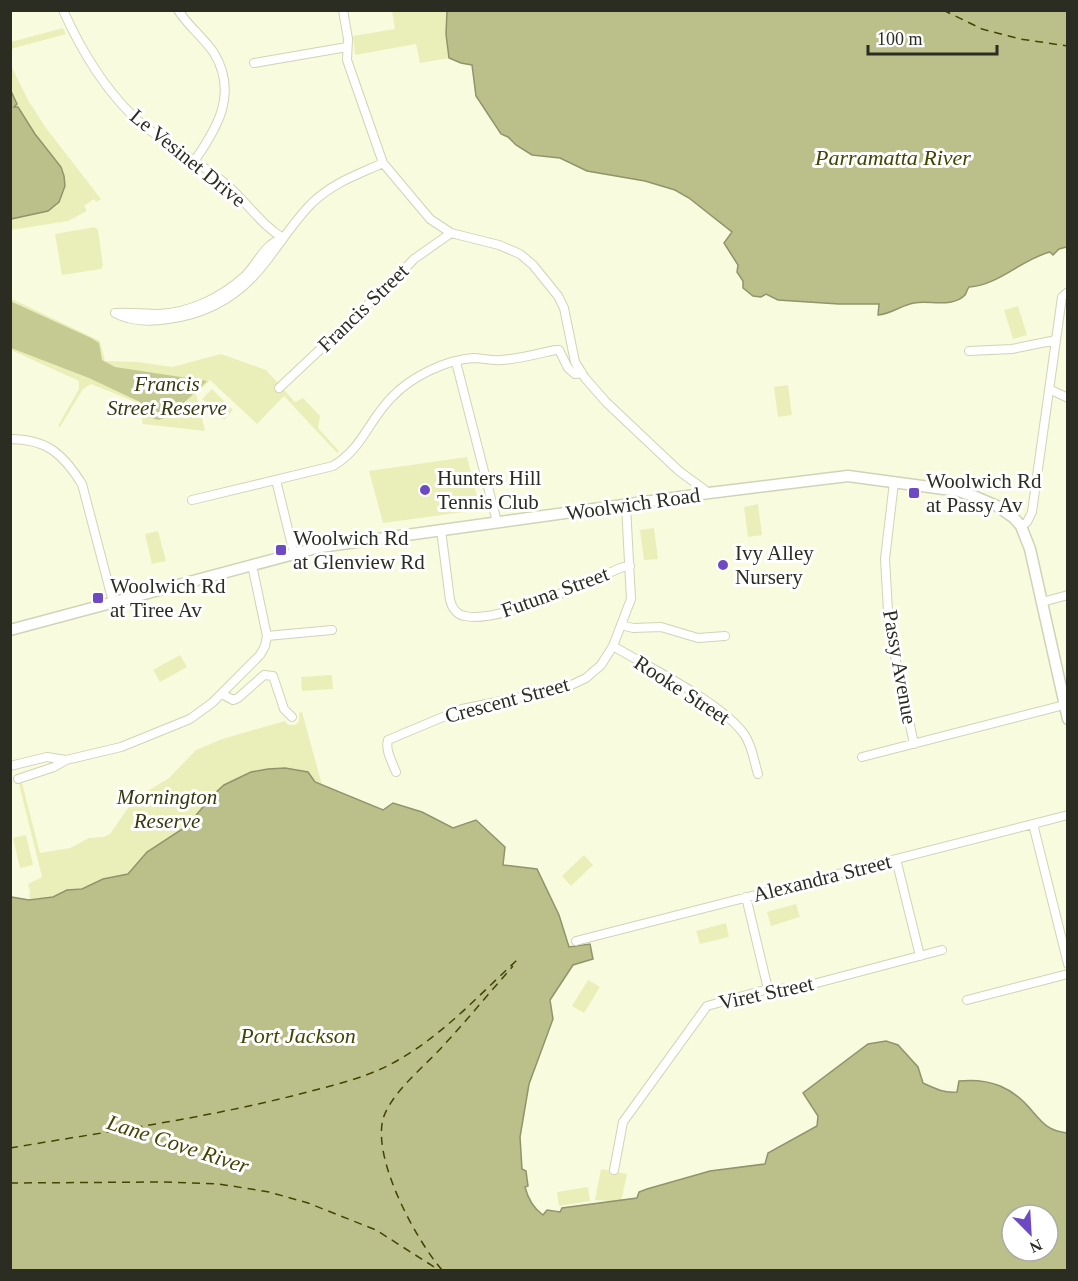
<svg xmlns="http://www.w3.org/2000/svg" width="1078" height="1281" viewBox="0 0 1078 1281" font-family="'Times New Roman',serif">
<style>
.green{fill:#eaefba}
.forest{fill:#c5ca93}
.water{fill:#bbc08a;stroke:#90946b;stroke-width:1.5;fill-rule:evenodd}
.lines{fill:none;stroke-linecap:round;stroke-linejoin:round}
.ferry{stroke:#424500;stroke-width:1.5;stroke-dasharray:8 6;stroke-linecap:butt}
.minor-casing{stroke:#d0d4b7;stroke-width:10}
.tertiary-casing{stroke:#d0d4b7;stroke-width:13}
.minor{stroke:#fff;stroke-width:8}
.tertiary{stroke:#fff;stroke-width:10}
.poi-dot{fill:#6d4ac3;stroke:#fff;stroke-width:2}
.labels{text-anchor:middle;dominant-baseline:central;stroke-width:6;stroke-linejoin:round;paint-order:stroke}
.street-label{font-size:21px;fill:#2c2d22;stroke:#fff}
.park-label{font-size:21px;font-style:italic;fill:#37390e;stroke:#fff}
.poi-label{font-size:21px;fill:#2c2d22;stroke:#fff;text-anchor:start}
.water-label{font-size:22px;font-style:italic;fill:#424500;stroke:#fff}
</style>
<rect width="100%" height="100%" fill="#f8fbde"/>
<path class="green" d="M392,11H447L446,34L449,58L420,63L416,44L355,55L353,36L395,29Z
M63,28L66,34L11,49V42Z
M10,63L28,100L46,128L101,199L96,202L94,199L84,206L87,211L68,221L11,230V219L48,211L59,202L65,186L64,176L61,167L35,134L18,107L16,108L14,107L17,104L11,95Z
M95,227L98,230L103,266L101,269L62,275L55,234Z
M10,298L100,341L105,361L138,362L172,367L221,354L266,370L295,402L303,398L320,416L318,428L339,451L337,453L284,396L257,424L210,380L196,394L205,431L143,424L138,403L91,384L83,389L60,427L58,426L79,389V381L11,350Z
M1018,306L1027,335L1013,339L1004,310Z
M788,385L792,415L778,417L774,387Z
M212,389L233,410L224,420L202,399Z
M467,457L480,509L479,510L383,523L369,471Z
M758,504L762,535L748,537L744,507Z
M654,528L658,559L644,560L640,530Z
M158,531L166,561L152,564L145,534Z
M180,655L187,667L160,682L153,670Z
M332,675L333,689L302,691L301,677Z
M302,712L322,785L315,782L308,772L291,769L230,781L213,795L187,826L147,852L128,874L103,879L82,889L67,890L53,897L29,900L30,892L28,884L42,877L19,784L22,783L40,853L70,848L89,838L103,837L110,834L130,805L151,789L169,778L196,750L222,739L285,721L288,725H295L299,722V713Z
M26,835L33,865L20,868L13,838Z
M584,855L593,865L571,886L562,876Z
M796,904L800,917L771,926L767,912Z
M726,923L729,937L700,944L696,931Z
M588,980L600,987L584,1013L572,1006Z
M601,1169L627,1174L621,1202L595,1200Z
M588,1187L590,1201L559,1206L557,1192Z"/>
<path class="forest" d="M10,301L91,338L99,343L102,360L115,367L207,381L171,415L159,420L144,416L140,402L89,378L11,348Z"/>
<path class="water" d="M447,11H1067V247L1059,249L1053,255L1050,252C1022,259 999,285 969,287C967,289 967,292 965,295C953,308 929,300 914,303C901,305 892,314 878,315L879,304H839L778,300L766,294L761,297L753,296L743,288V281L737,272L738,265L724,243L732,232L689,198L675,190L645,181L587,171L560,158L532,155L516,145L508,137L501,134L476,96L472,65L461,63L449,58L446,34Z
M11,91L17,104L14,107H18L35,134L61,167L64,176L65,186L59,202L48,211L11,219Z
M285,768L308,772L315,782L383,810L393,803L422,812L453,828L476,820L505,847L503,865L537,869L559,915L569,947L590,944L593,959L573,965L550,1000L553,1019L529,1084L520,1137L522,1169L526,1171L528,1186L525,1187C528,1199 533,1208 543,1215L547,1210L560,1212L562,1208L637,1198L639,1192L647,1189L710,1171L765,1164L768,1153L817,1126L818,1116L803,1093L868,1044L886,1041L898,1045L918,1067L923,1083C936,1089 943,1093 957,1092L959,1081C990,1078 1013,1087 1033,1112C1044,1125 1050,1131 1067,1133V1270H11V897L29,900L53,897L67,890L82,889L103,879L128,874L147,852L187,826L213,795L224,785L251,772L268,769ZM1012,1215H1048V1251H1012Z"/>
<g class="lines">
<path class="ferry" d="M943,10L982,29L1020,39L1068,46
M10,1148C104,1132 200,1119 292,1096C325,1087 361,1080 391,1064C439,1039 478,996 517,960
M10,1183L163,1182L219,1184L269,1192L308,1203L376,1230L439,1270
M442,1270C416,1240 370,1156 384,1116C394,1090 425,1066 443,1046C467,1020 490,992 513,966"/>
<defs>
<path id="minor" d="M63,10C80,48 104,88 134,117C162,143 198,160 227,185C247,202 260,224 283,238
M178,10C188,26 204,38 214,53C238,93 218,127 195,160
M343,10L348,39L347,60L383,163L430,219L451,233L499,245L520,254L533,265L558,296L564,308L575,362L585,378L606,402L679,471L709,493
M254,63L347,47
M115,313C131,322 149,322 168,319C207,314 240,295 264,264C280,244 294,221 312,203C334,182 357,175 383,163
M116,313C130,312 144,314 158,314C190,313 222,297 245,276C259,262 264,244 283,238
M969,351L1012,349L1056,340
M456,362L497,522
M279,388L390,284L414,259L451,233
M1049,389L1068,398
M10,439C47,439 63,454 82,484L113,602
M276,480L294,554
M894,482L885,559L889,628L914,744
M192,500L333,466C363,448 368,421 392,397C411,377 445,360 473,358C482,358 492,361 501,360C519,359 537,354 555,350H559L568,368L575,374L582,373
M1021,526L1027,522L1032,512L1062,297L1068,292
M441,530L450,600C452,608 457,615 465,616C499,624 589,581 623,567L630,566
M1042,602L1068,595
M621,625L633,628L661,627L698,638L725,636
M267,636L332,630
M613,646C648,667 721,702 744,734C752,745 754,761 758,774
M222,694L233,700L238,698L264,675L273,676L284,709L292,717
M862,757L1064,705
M10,766L47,757L66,760L121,747L190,719L212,703L260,655L265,646L267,636L252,565
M396,772C392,762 385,750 388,740L462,709L565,688L586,678L601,665L613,646L631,599L626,506
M18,779L54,767L66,760
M1033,824L1068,964
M896,859L920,956
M746,897L768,989
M576,941L1068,815
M967,1000L1068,974
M614,1170L623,1122L707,1006L768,989L798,988L942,950"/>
<path id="tertiary" d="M10,630L320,547L709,493L848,476L959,491L976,497L997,506L1014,518L1021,526L1030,549L1068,719"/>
</defs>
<use href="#minor" class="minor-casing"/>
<use href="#tertiary" class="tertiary-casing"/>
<use href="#minor" class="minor"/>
<use href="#tertiary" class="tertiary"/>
</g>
<g class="poi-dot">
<circle cx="425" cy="490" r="6"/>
<rect x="908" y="487" width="12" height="12" rx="3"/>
<rect x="275" y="544" width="12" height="12" rx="3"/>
<circle cx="723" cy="565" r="6"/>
<rect x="92" y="592" width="12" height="12" rx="3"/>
</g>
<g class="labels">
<g class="street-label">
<text transform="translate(188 158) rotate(39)">Le Vesinet Drive</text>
<text transform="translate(363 308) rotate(-44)">Francis Street</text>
<text transform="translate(633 504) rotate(-8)">Woolwich Road</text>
<text transform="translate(555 592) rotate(-20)">Futuna Street</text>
<text transform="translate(900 667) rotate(80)">Passy Avenue</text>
<text transform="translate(682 690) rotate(33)">Rooke Street</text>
<text transform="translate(507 700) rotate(-15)">Crescent Street</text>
<text transform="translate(822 878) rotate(-14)">Alexandra Street</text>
<text transform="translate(766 993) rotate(-12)">Viret Street</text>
</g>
<g class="park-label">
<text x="167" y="384">Francis<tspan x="167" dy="24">Street Reserve</tspan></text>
<text x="167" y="797">Mornington<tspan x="167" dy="24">Reserve</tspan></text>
</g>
<g class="poi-label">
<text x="437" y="478">Hunters Hill<tspan x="437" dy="24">Tennis Club</tspan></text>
<text x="926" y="481">Woolwich Rd<tspan x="926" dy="24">at Passy Av</tspan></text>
<text x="293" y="538">Woolwich Rd<tspan x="293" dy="24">at Glenview Rd</tspan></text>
<text x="735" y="553">Ivy Alley<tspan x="735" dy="24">Nursery</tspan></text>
<text x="110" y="586">Woolwich Rd<tspan x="110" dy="24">at Tiree Av</tspan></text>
</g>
<g class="water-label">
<text x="893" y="157">Parramatta River</text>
<text x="298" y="1035">Port Jackson</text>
<text transform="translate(178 1144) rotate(18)">Lane Cove River</text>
</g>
</g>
<rect width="1078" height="1281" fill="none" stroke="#2c2d22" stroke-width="24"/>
<g transform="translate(1030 1233) rotate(156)"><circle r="28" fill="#ffffff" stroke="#ababa7" stroke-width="1.5"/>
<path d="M0-4.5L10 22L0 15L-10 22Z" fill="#6d4ac3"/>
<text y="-9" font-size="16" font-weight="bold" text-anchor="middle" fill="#2c2d22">N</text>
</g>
<path d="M868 45v9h129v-9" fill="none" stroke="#2c2d22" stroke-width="3"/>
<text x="877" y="45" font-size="18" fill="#2c2d22" stroke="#ffffff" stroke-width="4.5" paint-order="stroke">100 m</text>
</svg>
